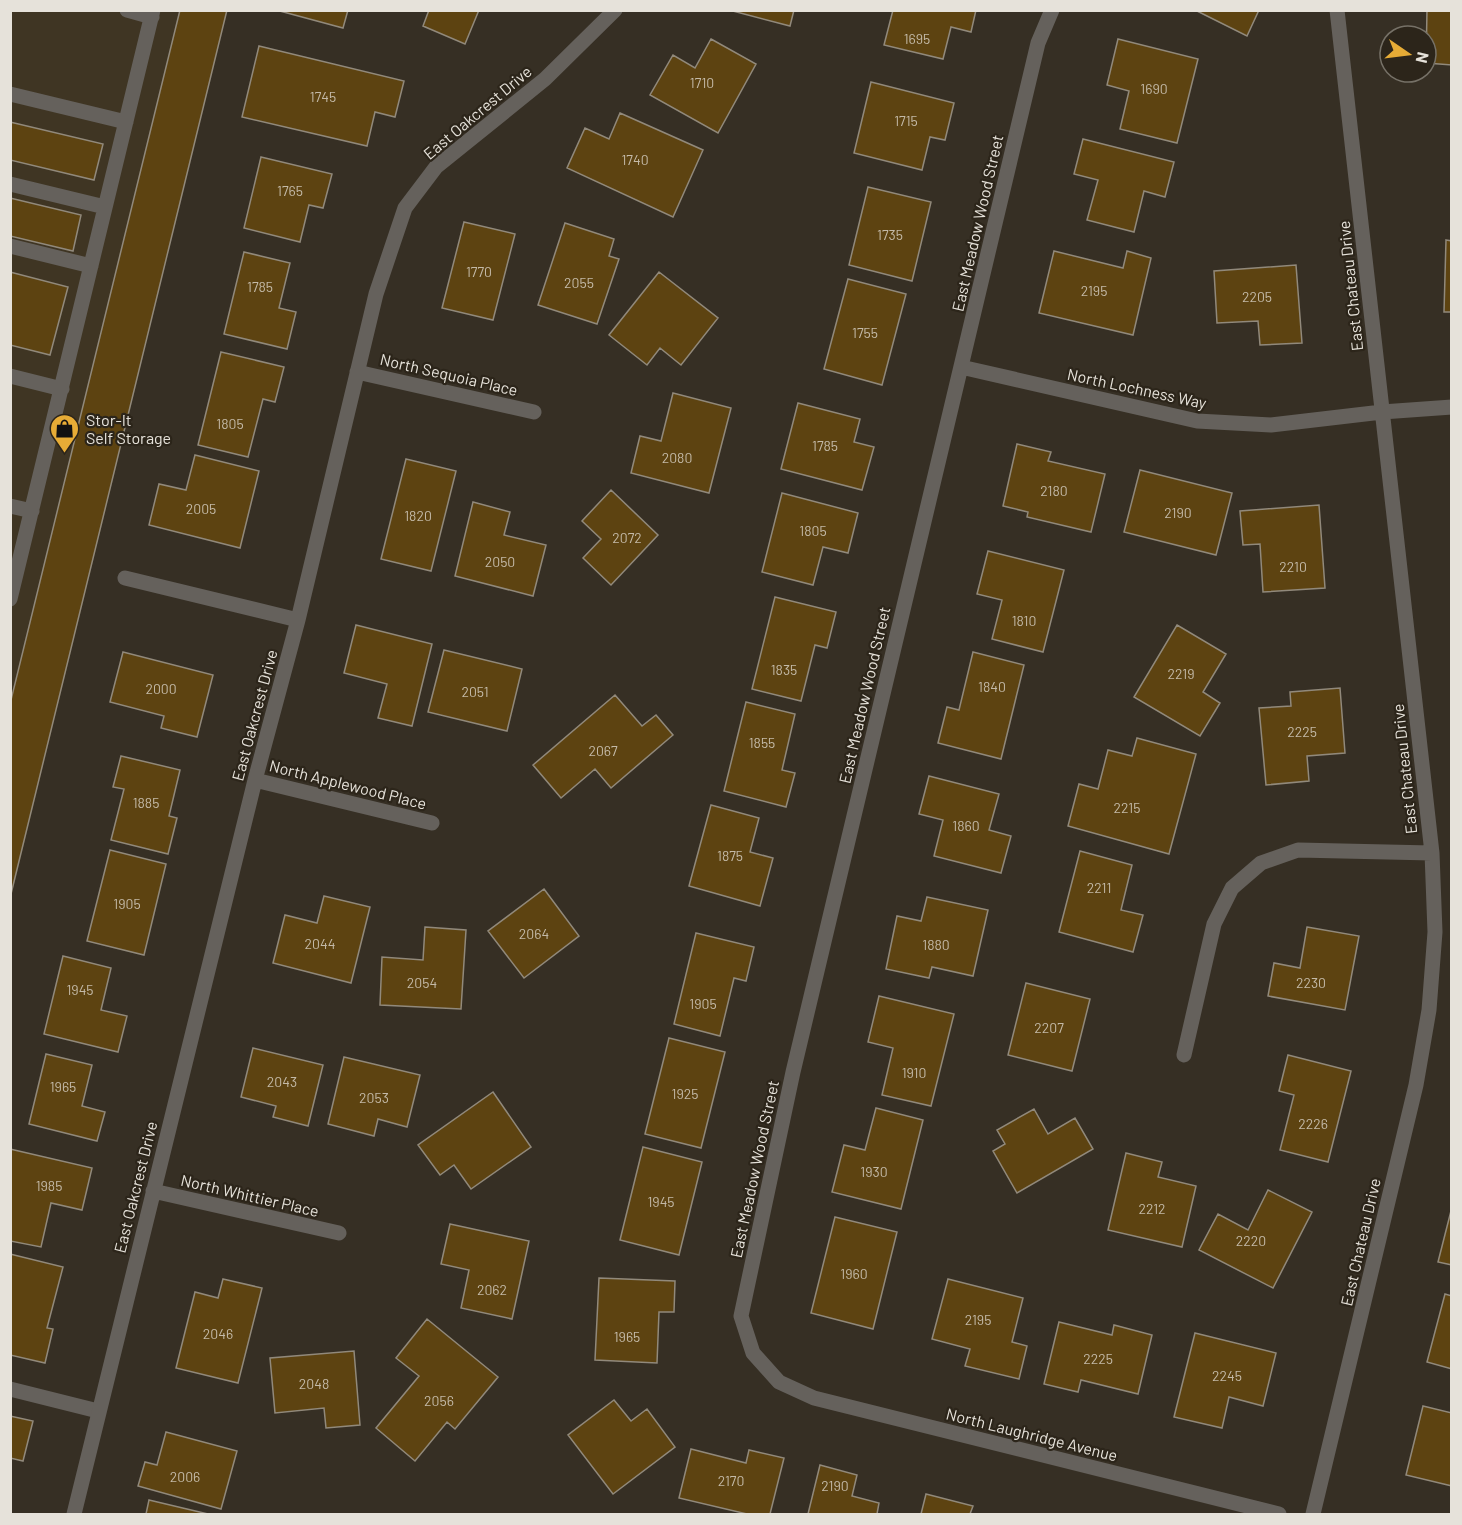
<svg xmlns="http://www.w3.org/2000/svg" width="1462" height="1525" viewBox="0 0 1462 1525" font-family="Barlow,sans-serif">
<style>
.built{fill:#3f3523}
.building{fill:#5d4311;stroke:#91897b;stroke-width:1.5}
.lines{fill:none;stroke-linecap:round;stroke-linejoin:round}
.service{stroke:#65615c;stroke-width:15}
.minor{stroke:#65615c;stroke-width:15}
.labels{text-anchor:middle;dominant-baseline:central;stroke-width:4.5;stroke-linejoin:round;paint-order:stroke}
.number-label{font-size:14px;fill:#c4baa8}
.street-label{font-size:16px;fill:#e6e2da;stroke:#2c251a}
.poi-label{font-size:16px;fill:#e6e2da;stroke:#2c251a;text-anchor:start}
</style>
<rect width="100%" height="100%" fill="#362f24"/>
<path class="built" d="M11,11H227L11,898Z"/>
<path class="building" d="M180,10H227L10,898V704Z
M276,10H348L343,28Z
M429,10H479L465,44L423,26Z
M729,10H794L790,26Z
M893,10H976L971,32L951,27L943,59L884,45Z
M1195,10H1259L1247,36Z
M1427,10H1452V65L1426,63Z
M711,39L756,64L718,133L650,95L673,55L695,68Z
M1118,39L1198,59L1177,143L1120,129L1129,91L1107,85Z
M259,46L404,81L395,117L375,112L367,146L242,117Z
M871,82L954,103L945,140L930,137L922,170L854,153Z
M620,113L703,150L673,217L567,168L585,128L609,139Z
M10,122L103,144L94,180L10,160Z
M1083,139L1174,162L1165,197L1144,191L1134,232L1087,220L1098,180L1074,174Z
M261,157L332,174L323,208L309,205L300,242L244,228Z
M868,187L931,202L912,281L849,265Z
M10,198L81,215L73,251L10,236Z
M464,222L515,234L493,320L442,308Z
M565,223L614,239L609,256L619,259L597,324L538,305Z
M1446,240L1452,241V312H1444Z
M1054,251L1123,268L1127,251L1151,258L1133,335L1039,313Z
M244,252L290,263L279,308L296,312L287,349L224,334Z
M1296,265L1302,343L1260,345L1258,321L1217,323L1214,271Z
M10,272L68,287L50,355L10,345Z
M659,272L718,318L681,365L660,348L647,365L609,335Z
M848,279L906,294L882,385L824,369Z
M221,352L284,367L275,402L263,399L248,457L198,445Z
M673,393L731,408L709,493L631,473L640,436L661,441Z
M798,403L860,419L854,442L874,447L862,490L781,469Z
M1017,444L1051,452L1048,461L1105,474L1091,532L1027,517L1028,512L1003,506Z
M195,455L259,471L240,548L149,525L159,484L186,490Z
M406,459L456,471L431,571L381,559Z
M1140,470L1232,493L1216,555L1124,532Z
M611,490L658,535L611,585L583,558L601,539L582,521Z
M782,493L858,513L848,553L823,547L813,585L762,572Z
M473,502L510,512L504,535L546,545L533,596L455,576Z
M1319,505L1325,588L1263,592L1260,544L1243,545L1240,511Z
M988,551L1064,570L1043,652L992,639L1002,600L977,594Z
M775,597L836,612L827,648L815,645L801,701L752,689Z
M356,625L432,644L412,726L378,718L387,684L344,673Z
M1177,625L1226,654L1203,692L1220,703L1200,736L1134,697Z
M444,650L522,669L507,731L428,712Z
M123,652L213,675L197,737L161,728L164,716L110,702Z
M973,652L1024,665L1001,759L938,743L947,707L959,710Z
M1340,688L1345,753L1307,756L1309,781L1266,785L1259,708L1291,706L1290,692Z
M615,695L642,726L656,715L673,735L611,788L595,769L561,798L533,765Z
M746,702L795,714L782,770L795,773L786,807L724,791Z
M1137,738L1196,754L1169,854L1068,826L1079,784L1098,789L1108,750L1132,756Z
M121,756L180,770L169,816L177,818L168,854L111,840L124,789L113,787Z
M929,776L999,794L989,830L1011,836L1001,873L934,856L943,820L919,814Z
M711,805L759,818L750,852L773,858L760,906L689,886Z
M110,850L166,864L144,955L87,941Z
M1080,851L1132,865L1121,910L1143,915L1133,952L1059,932Z
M544,889L579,936L524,978L488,931Z
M324,896L370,907L351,983L273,963L285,915L317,923Z
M927,897L988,910L973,976L932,967L929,978L886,969L897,916L921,921Z
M425,927L466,930L461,1009L380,1005L382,957L423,960Z
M1307,927L1359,936L1345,1010L1268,996L1274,963L1300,968Z
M696,933L754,947L746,981L734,978L720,1036L674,1024Z
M63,956L111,968L101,1010L127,1016L118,1052L44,1034Z
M1026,983L1090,999L1072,1071L1008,1055Z
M879,996L954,1014L931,1106L882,1095L893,1048L868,1042Z
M669,1038L725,1052L701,1148L645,1134Z
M253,1048L323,1065L308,1126L273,1117L276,1106L241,1097Z
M46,1054L92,1065L82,1106L105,1112L97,1141L29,1124Z
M1288,1055L1351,1071L1328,1162L1280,1150L1294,1095L1279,1091Z
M344,1057L420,1075L407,1127L378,1119L374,1136L328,1124Z
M493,1092L531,1147L471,1189L454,1165L440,1175L418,1145Z
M876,1108L923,1120L901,1209L832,1192L844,1145L865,1150Z
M1034,1109L1048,1134L1075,1118L1093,1149L1017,1193L993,1151L1005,1144L997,1130Z
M643,1147L702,1162L679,1255L620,1240Z
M10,1149L92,1168L82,1210L51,1203L41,1247L10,1241Z
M1126,1153L1162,1162L1158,1177L1196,1186L1182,1247L1108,1230Z
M1268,1190L1312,1212L1273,1288L1199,1250L1218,1214L1248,1230Z
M1452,1207V1265L1438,1262Z
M835,1217L897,1232L873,1329L811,1313Z
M450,1224L529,1241L512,1319L461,1308L469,1270L441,1264Z
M10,1254L63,1267L47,1328L53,1329L45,1363L10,1355Z
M599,1278L675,1281L674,1312H659L657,1363L595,1360Z
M223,1279L262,1288L238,1383L176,1368L195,1292L218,1298Z
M948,1279L1023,1298L1012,1342L1027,1346L1019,1379L965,1366L970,1349L932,1339Z
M1445,1294L1452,1296V1369L1427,1362Z
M427,1319L498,1377L455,1429L447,1422L415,1461L376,1428L419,1376L396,1358Z
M1059,1322L1112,1335L1114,1325L1152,1335L1138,1394L1081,1380L1078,1392L1044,1384Z
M1195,1333L1276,1353L1263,1406L1229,1397L1222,1428L1174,1417Z
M354,1351L360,1425L326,1428L324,1408L275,1413L270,1358Z
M614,1400L631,1421L647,1409L675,1447L613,1494L568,1435Z
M1423,1406L1452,1413V1486L1406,1475Z
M10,1416L33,1421L23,1461L10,1458Z
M166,1432L237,1451L221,1509L138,1486L145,1462L157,1465Z
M691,1449L746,1463L749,1450L784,1458L770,1514H747L679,1498Z
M820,1465L857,1475L852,1496L879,1503L877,1514H808Z
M926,1494L973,1506L970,1514H921Z
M149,1500L208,1514H146Z"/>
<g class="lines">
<path class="service" d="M127,10L152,17
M10,94L126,122
M10,184L105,207
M10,246L91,266
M10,376L62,389
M10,506L32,511
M10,599L153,10
M10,1389L98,1411"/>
<path class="minor" d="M1052,10L1038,43L793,1072L741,1316L753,1353L779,1382L814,1398L1279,1514
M961,367L1197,421L1271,425L1382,412L1452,407
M357,372L534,412
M125,578L298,620
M255,780L432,823
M1184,1055L1214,924L1232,888L1261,863L1298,850L1432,853
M153,1191L339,1233
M74,1514L255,780L298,620L376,294L405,208L436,167L545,79L615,10
M1313,1514L1416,1085L1429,1010L1435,932L1432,853L1337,10"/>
</g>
<defs>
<symbol id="shop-pin" viewBox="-11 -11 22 30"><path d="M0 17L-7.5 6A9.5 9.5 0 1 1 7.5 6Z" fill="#e7ac36" stroke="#2c251a"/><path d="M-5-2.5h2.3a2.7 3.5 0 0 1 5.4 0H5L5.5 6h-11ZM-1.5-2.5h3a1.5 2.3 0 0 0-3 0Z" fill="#111"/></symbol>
</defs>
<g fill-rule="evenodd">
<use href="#shop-pin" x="48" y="412" width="33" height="45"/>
</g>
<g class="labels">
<g class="number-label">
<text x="917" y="38">1695</text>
<text x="702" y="82">1710</text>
<text x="1154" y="88">1690</text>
<text x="323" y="96">1745</text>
<text x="906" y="120">1715</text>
<text x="635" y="159">1740</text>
<text x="290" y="190">1765</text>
<text x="890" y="234">1735</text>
<text x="479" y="271">1770</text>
<text x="579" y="282">2055</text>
<text x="260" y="286">1785</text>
<text x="1094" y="290">2195</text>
<text x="1257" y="296">2205</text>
<text x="865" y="332">1755</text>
<text x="230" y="423">1805</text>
<text x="825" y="445">1785</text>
<text x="677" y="457">2080</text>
<text x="1054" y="490">2180</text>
<text x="201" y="508">2005</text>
<text x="1178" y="512">2190</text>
<text x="418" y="515">1820</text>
<text x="813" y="530">1805</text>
<text x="627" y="537">2072</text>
<text x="500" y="561">2050</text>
<text x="1293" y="566">2210</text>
<text x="1024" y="620">1810</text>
<text x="784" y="669">1835</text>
<text x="1181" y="673">2219</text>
<text x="992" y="686">1840</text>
<text x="161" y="688">2000</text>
<text x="475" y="691">2051</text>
<text x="1302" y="731">2225</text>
<text x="762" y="742">1855</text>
<text x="603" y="750">2067</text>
<text x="146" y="802">1885</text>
<text x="1127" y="807">2215</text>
<text x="966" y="825">1860</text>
<text x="730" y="855">1875</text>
<text x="1099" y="887">2211</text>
<text x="127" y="903">1905</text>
<text x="534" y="933">2064</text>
<text x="320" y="943">2044</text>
<text x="936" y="944">1880</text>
<text x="422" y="982">2054</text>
<text x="1311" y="982">2230</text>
<text x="80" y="989">1945</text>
<text x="703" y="1003">1905</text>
<text x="1049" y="1027">2207</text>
<text x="914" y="1072">1910</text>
<text x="282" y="1081">2043</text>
<text x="63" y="1086">1965</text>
<text x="685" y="1093">1925</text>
<text x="374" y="1097">2053</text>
<text x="1313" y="1123">2226</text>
<text x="874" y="1171">1930</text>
<text x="49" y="1185">1985</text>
<text x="661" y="1201">1945</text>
<text x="1152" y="1208">2212</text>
<text x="1251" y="1240">2220</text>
<text x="854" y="1273">1960</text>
<text x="492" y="1289">2062</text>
<text x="978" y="1319">2195</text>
<text x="218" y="1333">2046</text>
<text x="627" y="1336">1965</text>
<text x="1098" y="1358">2225</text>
<text x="1227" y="1375">2245</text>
<text x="314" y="1383">2048</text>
<text x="439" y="1400">2056</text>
<text x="185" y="1476">2006</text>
<text x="731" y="1480">2170</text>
<text x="835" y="1485">2190</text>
</g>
<g class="street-label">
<text transform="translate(477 112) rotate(-40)">East Oakcrest Drive</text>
<text transform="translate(977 223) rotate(-77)">East Meadow Wood Street</text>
<text transform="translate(1350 286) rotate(-96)">East Chateau Drive</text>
<text transform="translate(449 374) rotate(13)">North Sequoia Place</text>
<text transform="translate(1137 388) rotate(12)">North Lochness Way</text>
<text transform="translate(864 695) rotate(-77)">East Meadow Wood Street</text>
<text transform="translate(254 715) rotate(-75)">East Oakcrest Drive</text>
<text transform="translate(1404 769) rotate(-96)">East Chateau Drive</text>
<text transform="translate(348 784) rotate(14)">North Applewood Place</text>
<text transform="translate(754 1169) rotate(-78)">East Meadow Wood Street</text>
<text transform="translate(135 1187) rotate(-76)">East Oakcrest Drive</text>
<text transform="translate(250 1195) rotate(13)">North Whittier Place</text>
<text transform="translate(1360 1242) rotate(-77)">East Chateau Drive</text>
<text transform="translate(1032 1434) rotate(14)">North Laughridge Avenue</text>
</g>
<g class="poi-label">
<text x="86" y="419">Stor-It<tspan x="86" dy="18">Self Storage</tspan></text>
</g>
</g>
<rect width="1462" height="1525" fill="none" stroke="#e6e2da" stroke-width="24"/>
<g transform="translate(1408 54) rotate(104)"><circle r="28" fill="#2c251a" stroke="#767167" stroke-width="1.5"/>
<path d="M0-4.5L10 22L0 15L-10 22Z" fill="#e7ac36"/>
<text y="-9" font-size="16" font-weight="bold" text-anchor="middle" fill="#e6e2da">N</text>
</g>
</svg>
